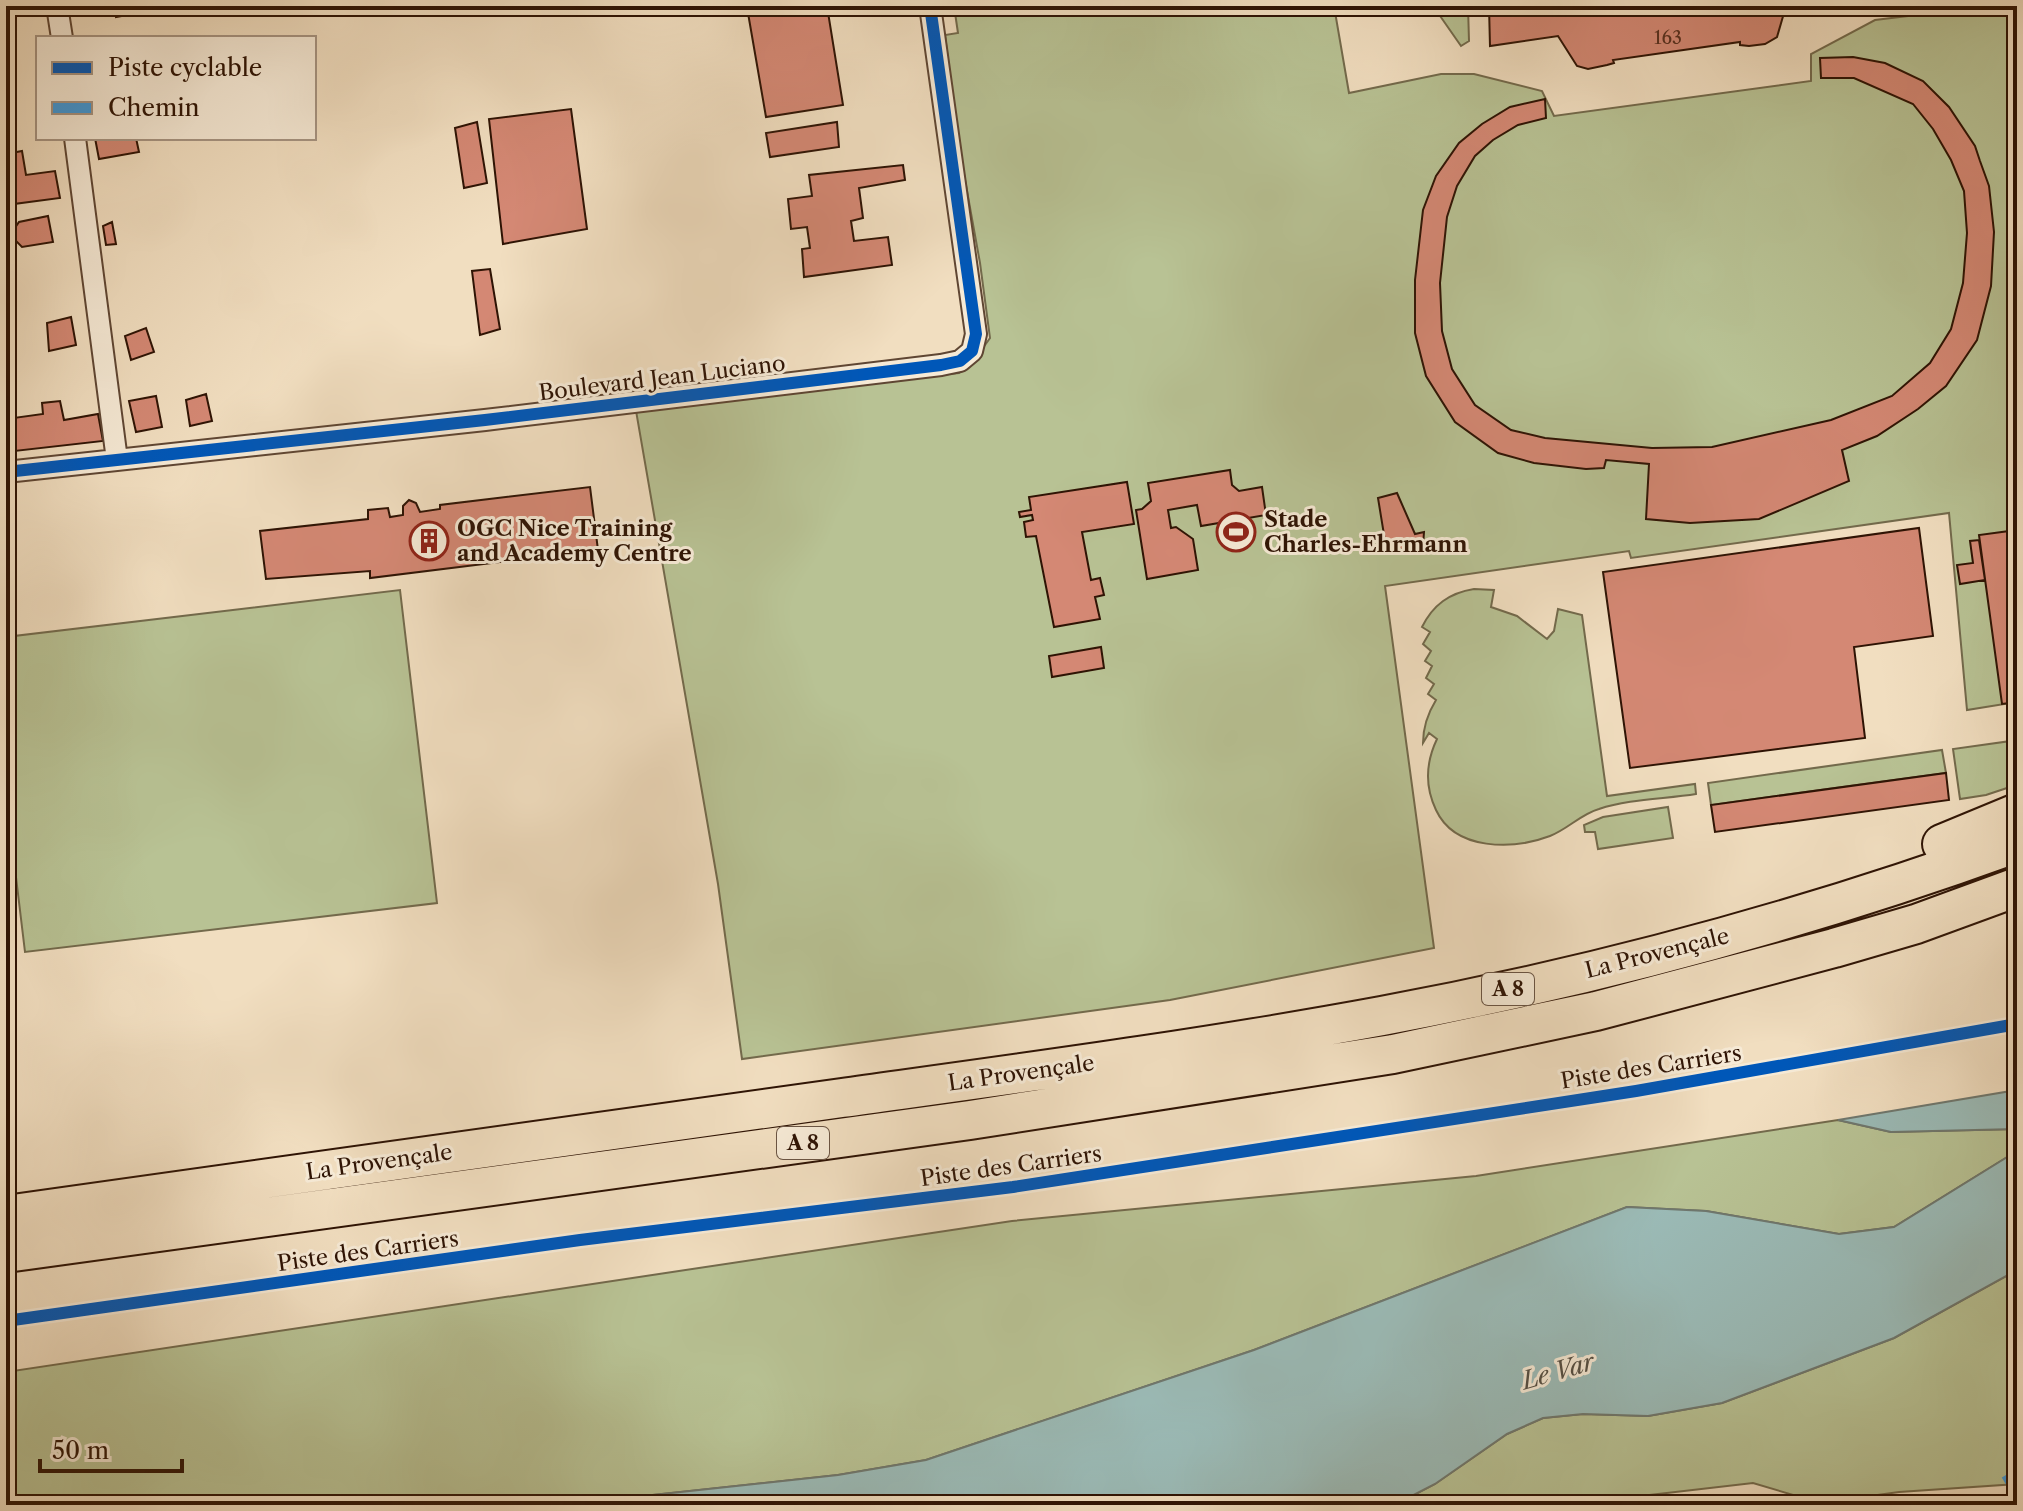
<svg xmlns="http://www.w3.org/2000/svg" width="2023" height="1511" viewBox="0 0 2023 1511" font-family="'Libre Caslon Text',serif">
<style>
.green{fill:#b8c294;stroke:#736a4c;stroke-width:2}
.water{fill:#9bbbb7;stroke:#6f786f;stroke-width:2}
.building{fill:#d48874;stroke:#2e1304;stroke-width:2}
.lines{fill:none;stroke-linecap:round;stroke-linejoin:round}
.minor-casing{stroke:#5f4633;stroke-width:24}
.motorway-casing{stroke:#2e1304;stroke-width:42}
.minor{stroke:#f6ead6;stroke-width:20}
.motorway{stroke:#f1dec0;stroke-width:38}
.quiet{stroke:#3d9add;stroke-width:10;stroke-dasharray:20 10;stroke-linecap:butt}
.cycleway-casing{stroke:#f6ead6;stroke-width:17}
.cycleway{stroke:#0057b8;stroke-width:12}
.labels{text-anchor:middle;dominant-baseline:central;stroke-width:6;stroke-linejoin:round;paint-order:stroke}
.number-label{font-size:18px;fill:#583020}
.shield{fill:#f6ead6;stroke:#6a5443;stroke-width:2}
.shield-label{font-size:20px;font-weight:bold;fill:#2e1304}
.street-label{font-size:22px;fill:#2e1304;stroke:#f6ead6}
.poi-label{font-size:22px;font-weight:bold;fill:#2e1304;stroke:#f6ead6;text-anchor:start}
.water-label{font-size:24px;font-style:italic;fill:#544e43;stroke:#f6ead6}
</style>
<rect width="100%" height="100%" fill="#f1dec0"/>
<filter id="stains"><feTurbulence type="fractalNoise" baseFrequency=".0025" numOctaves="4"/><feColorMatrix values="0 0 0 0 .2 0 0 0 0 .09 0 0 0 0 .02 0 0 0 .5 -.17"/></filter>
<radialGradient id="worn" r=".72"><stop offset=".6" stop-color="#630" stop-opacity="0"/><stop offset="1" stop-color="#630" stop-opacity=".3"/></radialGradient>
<path class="green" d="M954,6H1334L1349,93L1441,74H1474L1542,91L1554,116L1811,81V54L1875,20L1991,6H2017V702L1967,710L1949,513L1631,558L1629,551L1385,586L1434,948L1170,1000L742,1059L718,884L635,405L959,373L972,363L990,338L980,263L958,141L945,35L958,33Z
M1424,6H1468L1469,41L1461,46L1438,13Z
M1474,589L1494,590L1491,607L1517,616L1547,639L1554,631L1558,609L1582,615L1607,796L1695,784L1696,794C1665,799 1629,799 1599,809C1581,814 1568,829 1550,836C1513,850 1455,851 1436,810C1424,785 1426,762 1437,739L1429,733L1423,743C1423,727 1428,713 1436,700L1428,694L1434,684L1426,678L1432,666L1425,661L1431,651L1423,644L1430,632L1422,627C1433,605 1449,593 1474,589Z
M400,590L437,903L25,952L6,794V637Z
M2011,741L2017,791L2011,794L2007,788L1986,795L1960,799L1953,749Z
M1942,750L1946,773L1711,805L1708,783Z
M1668,807L1673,838L1598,849L1595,832H1585L1584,825L1603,817Z
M1838,1120L1891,1132L2017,1129V1151L1894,1227L1839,1234L1706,1211L1627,1207L1254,1350L926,1460L838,1475L625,1498L613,1505H6V1372L1012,1221L1476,1176Z
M2017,1270V1484L1899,1492L1820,1503L1753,1483L1563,1505H1448L1402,1501L1435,1484L1507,1434L1543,1418L1583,1414L1648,1416L1722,1403L1894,1338Z"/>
<path class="water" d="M2017,1090V1129L1891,1132L1838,1120Z
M2017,1151V1270L1894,1338L1722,1403L1648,1416L1583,1414L1543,1418L1507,1434L1435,1484L1402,1501L1380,1505H613L625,1498L838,1475L926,1460L1254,1350L1627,1207L1706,1211L1839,1234L1894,1227Z"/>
<path class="building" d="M114,6H153L154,10L116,17Z
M790,6H827L843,105L766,117L748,13Z
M1489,6H1786L1777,37L1765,44L1749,46L1740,45V42L1613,60L1614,63L1607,65L1588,69L1577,66L1558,36L1490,46Z
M1853,57L1885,63L1923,81L1949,107L1975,146L1980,161L1989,186L1994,232L1991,286L1977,340L1946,386L1918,409L1877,436L1842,450L1849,481L1759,519L1690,523L1646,519L1649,464L1606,460L1604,468L1586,469L1534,463L1498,453L1455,422L1426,376L1415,333V280L1423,210L1436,176L1459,143L1482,124L1510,107L1545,99L1546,118L1518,125L1493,140L1475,156L1457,186L1447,217L1440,283L1442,331L1452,369L1475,405L1511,430L1545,438L1652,448L1712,447L1831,420L1892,396L1930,363L1951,329L1963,283L1967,233L1964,191L1951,160L1933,129L1913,104L1854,78H1821L1820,58Z
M571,109L587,229L503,244L489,119Z
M477,122L487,183L464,188L455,128Z
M837,122L839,147L770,157L766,133Z
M95,138H136L139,152L99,159Z
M22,151L26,175L55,171L60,198L6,205V154Z
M903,165L905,180L859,188L863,218L851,221L854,241L888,237L892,265L804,277L802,249L810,248L807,227L791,229L788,199L812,196L809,175Z
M48,216L53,242L22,247L10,235L19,222Z
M112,222L116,244L106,245L103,226Z
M490,269L500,329L480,335L472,271Z
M71,317L76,345L49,351L47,323Z
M146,328L154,352L131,360L125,336Z
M206,394L212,421L190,426L186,400Z
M156,396L162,427L136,432L129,401Z
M60,401L64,420L98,414L103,441L6,452V419L43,414L42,403Z
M1230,470L1232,485L1239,491L1262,487L1266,515L1201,526L1197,505L1168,510L1171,528L1176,527L1193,539L1198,570L1147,579L1136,510L1142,509L1151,501L1148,483Z
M1127,482L1134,524L1082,532L1091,580L1100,578L1104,595L1095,597L1100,619L1054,627L1036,536L1026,537L1024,522L1033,520L1032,515L1020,517L1019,512L1031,510L1029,497Z
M590,487L598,550L370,578V571L266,579L260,531L368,519V510L388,508L390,517L403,515V506L409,500L416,503L420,512L440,509V505Z
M1397,493L1415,534L1424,532L1423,546L1412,554L1405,553L1395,544L1386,547L1378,498Z
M1919,528L1933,636L1854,647L1865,738L1630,768L1603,572Z
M2017,530V702L2002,704L1979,535Z
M1979,540L1985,580L1960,584L1957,565L1973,563L1970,541Z
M1101,647L1104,668L1052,677L1049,656Z
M1946,773L1949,800L1715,832L1711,805Z"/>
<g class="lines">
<defs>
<path id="minor" d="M57,6L62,38
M75,138L117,460
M6,472L485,420L941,365L960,361L972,351L976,334L930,6"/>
<path id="motorway" d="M1942,844L2017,813
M6,1215C285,1176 564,1137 842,1098C1022,1073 1203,1049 1382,1016C1598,976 1811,918 2017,843
M6,1253L970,1120L1393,1054L1596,1011L1834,948L1916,924L2017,887"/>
</defs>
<use href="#minor" class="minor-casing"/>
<use href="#motorway" class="motorway-casing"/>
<use href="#minor" class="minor"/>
<use href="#motorway" class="motorway"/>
<path class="quiet" d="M2006,1475L2017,1493"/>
<defs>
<path id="cycleway" d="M6,472L485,420L941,365L960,361L972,351L976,334L930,6
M6,1321L580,1240L1013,1187L1636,1091L2017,1024"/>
</defs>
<use href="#cycleway" class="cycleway-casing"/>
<use href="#cycleway" class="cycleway"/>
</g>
<defs>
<symbol id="stadium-ring" viewBox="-11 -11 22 22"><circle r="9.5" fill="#f6ead6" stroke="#8f2418" stroke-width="1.5"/><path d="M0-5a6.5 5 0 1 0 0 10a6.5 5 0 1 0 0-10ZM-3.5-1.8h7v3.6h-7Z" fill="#8f2418"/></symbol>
<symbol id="building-ring" viewBox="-11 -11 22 22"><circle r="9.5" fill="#f6ead6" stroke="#8f2418" stroke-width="1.5"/><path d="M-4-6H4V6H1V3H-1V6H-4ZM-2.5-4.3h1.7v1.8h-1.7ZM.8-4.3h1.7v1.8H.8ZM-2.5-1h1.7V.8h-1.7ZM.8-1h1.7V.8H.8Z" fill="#8f2418"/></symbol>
</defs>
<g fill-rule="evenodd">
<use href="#stadium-ring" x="1214" y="510" width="44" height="44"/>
<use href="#building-ring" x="407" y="519" width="44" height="44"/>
</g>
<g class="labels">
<g class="number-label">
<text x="1668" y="38">163</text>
</g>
<g class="shield">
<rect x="1482" y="973" width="52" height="32" rx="6"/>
<rect x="777" y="1127" width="52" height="32" rx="6"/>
</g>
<g class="shield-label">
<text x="1508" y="989">A 8</text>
<text x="803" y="1143">A 8</text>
</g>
<g class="street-label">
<text transform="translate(662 378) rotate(-7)">Boulevard Jean Luciano</text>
<text transform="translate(1657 953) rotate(-14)">La Provençale</text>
<text transform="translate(1651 1067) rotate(-9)">Piste des Carriers</text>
<text transform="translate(1021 1073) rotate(-8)">La Provençale</text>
<text transform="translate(379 1162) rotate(-8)">La Provençale</text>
<text transform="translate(1011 1166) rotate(-8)">Piste des Carriers</text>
<text transform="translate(368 1251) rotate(-8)">Piste des Carriers</text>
</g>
<g class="poi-label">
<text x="1264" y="519">Stade<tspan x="1264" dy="25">Charles-Ehrmann</tspan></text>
<text x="457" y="528">OGC Nice Training<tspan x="457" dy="25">and Academy Centre</tspan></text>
</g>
<g class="water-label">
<text transform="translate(1558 1371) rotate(-16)">Le Var</text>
</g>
</g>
<rect width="2023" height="1511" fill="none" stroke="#f1dec0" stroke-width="32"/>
<rect x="8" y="8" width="2007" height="1495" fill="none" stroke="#2e1304" stroke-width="4"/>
<rect x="16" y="16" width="1991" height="1479" fill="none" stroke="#2e1304" stroke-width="2"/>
<rect x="36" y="36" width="280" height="104" fill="#f6ead6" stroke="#a69482" stroke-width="2"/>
<rect x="52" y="62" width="40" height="12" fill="#0057b8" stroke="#a69482" stroke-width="2"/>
<text x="108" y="76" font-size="24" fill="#2e1304">Piste cyclable</text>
<rect x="52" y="102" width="40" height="12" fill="#3d9add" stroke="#a69482" stroke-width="2"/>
<text x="108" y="116" font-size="24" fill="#2e1304">Chemin</text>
<path d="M40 1459v12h142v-12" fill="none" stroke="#2e1304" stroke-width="4"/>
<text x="52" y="1459" font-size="24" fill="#2e1304" stroke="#f6ead6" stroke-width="6" paint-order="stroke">50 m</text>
<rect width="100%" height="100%" filter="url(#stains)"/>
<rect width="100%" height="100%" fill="url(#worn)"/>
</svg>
